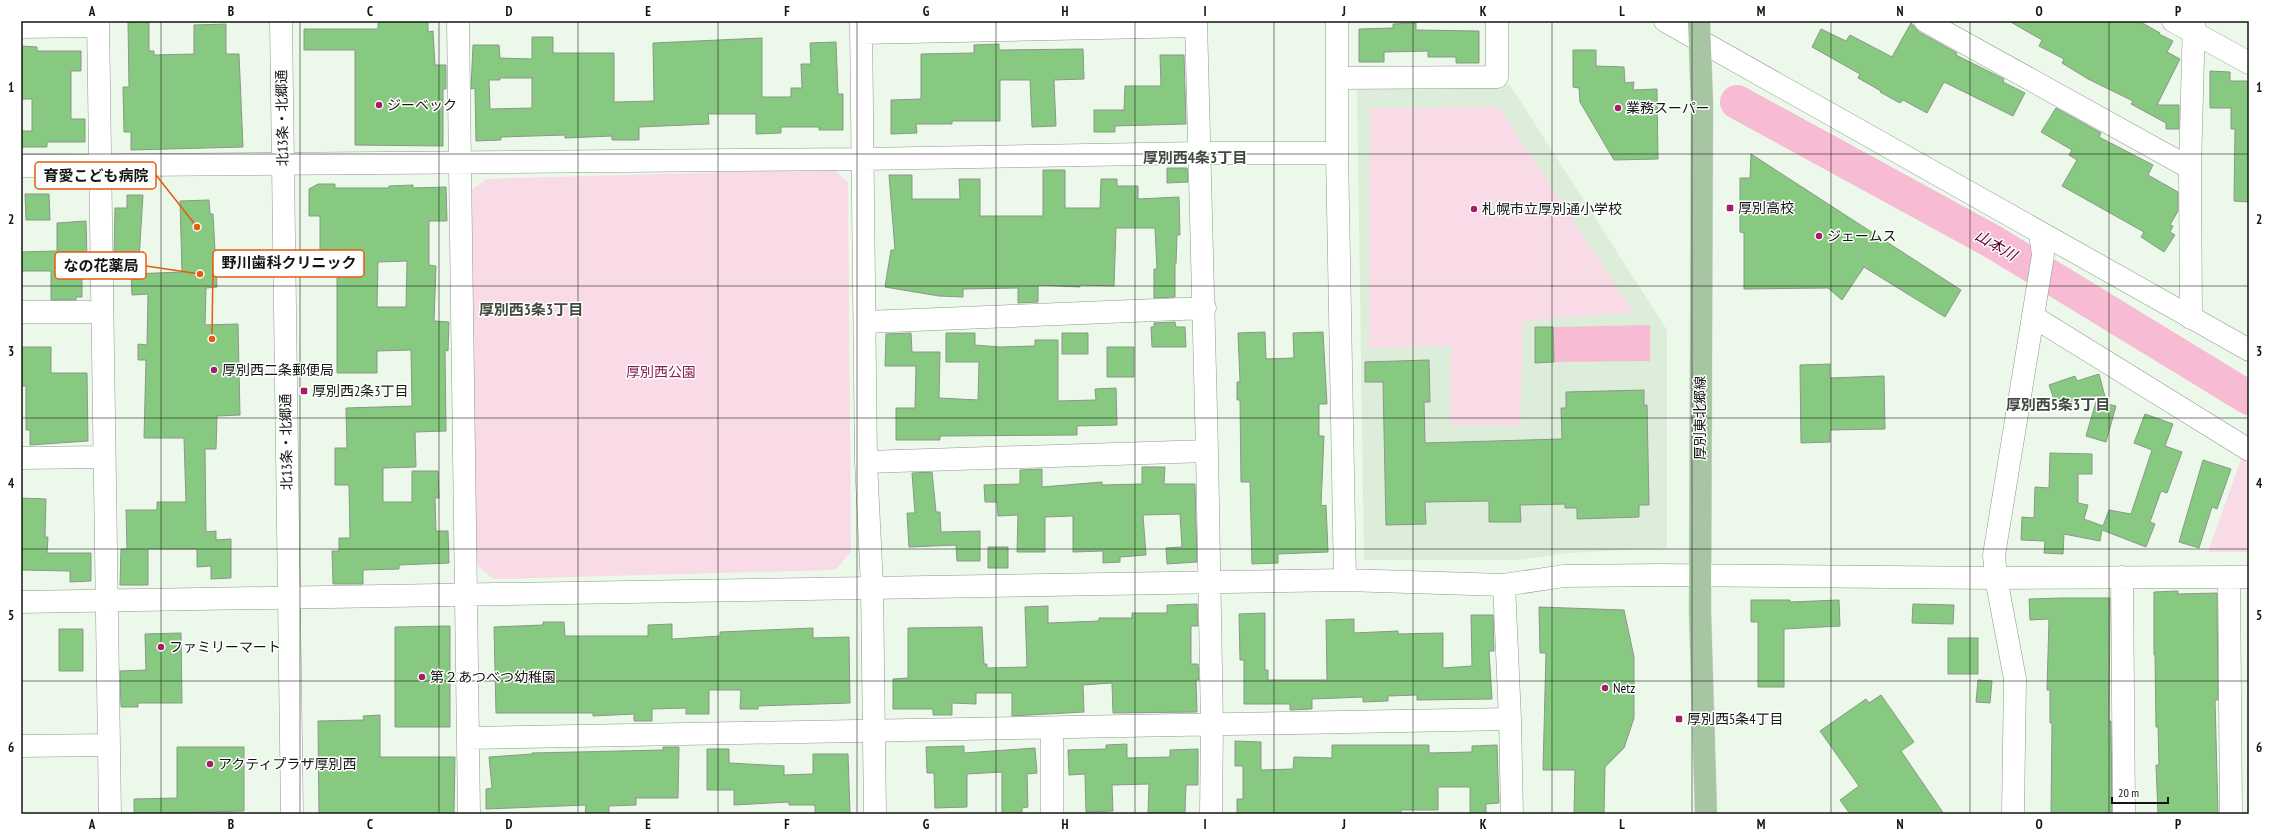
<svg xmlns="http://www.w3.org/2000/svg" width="2270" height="835" viewBox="0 0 2270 835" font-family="'PT Sans Narrow','Noto Sans JP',sans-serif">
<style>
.built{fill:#dceed9}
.green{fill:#f8dbe6}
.water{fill:#f7bcd3}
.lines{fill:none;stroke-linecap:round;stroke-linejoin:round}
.river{stroke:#f7bcd3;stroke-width:34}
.building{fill:#87c980;stroke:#8b978a;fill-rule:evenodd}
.minor-casing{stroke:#8d998c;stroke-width:23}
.tertiary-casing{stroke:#8d998c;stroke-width:23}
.secondary-casing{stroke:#8d998c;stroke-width:23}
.primary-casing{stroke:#dedede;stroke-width:23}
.minor{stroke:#fff;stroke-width:22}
.tertiary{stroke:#fff;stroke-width:22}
.secondary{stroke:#fff;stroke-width:22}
.primary{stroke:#a7c4a3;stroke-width:22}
.grid{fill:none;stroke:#121611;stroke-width:1;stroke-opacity:0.55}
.poi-dot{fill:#a51d66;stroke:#fff;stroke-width:1.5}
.labels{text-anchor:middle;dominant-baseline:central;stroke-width:3;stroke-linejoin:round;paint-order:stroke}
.poi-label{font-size:14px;fill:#121611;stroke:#fff;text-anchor:start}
.street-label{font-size:14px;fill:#121611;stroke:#fff}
.park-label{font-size:14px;fill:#8a1d55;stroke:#fff}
.neighbourhood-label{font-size:15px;font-weight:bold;fill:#3f493d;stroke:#fff}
.water-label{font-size:15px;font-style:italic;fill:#54002f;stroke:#fff}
.leader{fill:none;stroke:#e8590c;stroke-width:1.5}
.callout-dot{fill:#e8590c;stroke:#fff;stroke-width:1.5}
.callout{fill:#fff;stroke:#e8590c;stroke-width:1.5}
.callout-label{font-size:15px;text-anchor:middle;font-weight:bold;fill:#121611}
.neatline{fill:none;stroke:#121611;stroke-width:1.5}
.grid-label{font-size:13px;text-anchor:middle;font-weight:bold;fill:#121611}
</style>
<rect width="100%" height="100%" fill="#ecf9ea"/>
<path class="built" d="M1510,85L1667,330V548L1568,553L1519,560H1364L1357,88Z"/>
<path class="green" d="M1499,107L1633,312L1523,321L1520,426L1450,425L1451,346L1369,348L1370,108Z
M833,169L848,182L851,552L835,570L494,579L476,565L470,191L486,179Z
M2242,456L2249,460V552H2208Z"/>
<path class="water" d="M1650,325V361L1554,362L1553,327Z"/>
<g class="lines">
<path class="river" d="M1737,102L1995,243L2249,398"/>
</g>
<path class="building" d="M128,21H149V51H154V55L194,54V25L226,24V54H239L243,147L131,150V132H124L123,87H129Z
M378,21H428V32L433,31L435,65H446V89H443V146L355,145V50H304V29H378Z
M2009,21H2139L2160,33L2159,34L2173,41L2167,52L2180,59L2157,105H2179V129H2166V123L2131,104L2133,101L2088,79L2062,63L2064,59L2039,46L2042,40Z
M1416,23V30L1479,31V63H1456V57H1428V51L1384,52V62H1359V29L1393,28V24Z
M1911,23L1919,32L1957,53L1956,55L2004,79L2003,82L2025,93L2013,116L1944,82L1927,113L1903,100L1900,103L1880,92L1881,91L1858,78L1860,74L1812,47L1821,29L1846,41L1850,35L1892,57Z
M532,37H553V53H614V102L654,101L653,43L762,38V97H791V88H802L801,64H811L810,43L836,42L838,94H843V130H819V127H781V133L756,134V114H708L709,124L639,127V140H612V136L565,138V135L501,137V140L476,141L475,88L471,89L473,45H499L500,58L532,59ZM500,78H532V108L490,109L489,80H500Z
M999,44V50L1083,49L1084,79L1054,80L1056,126L1032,127L1030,80H1000V121H952V124H916L917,133L891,134V100L921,99V54L974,53V45Z
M21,46L37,47V51H81V71H71V119H85V142H47V147H21V131H32V99H21Z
M1573,50H1596V66L1624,67L1625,83L1634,82L1633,90L1657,89L1658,159L1614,160L1580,102L1579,88L1573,87Z
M1160,55H1184L1186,124L1115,126V132H1094V110H1124L1125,86H1161Z
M2210,71L2230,72V81H2249V202L2234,201L2235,129H2231V108H2210Z
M2056,108L2101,133L2099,137L2153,165L2148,175L2178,192V211L2170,225L2173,226L2170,232L2175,235L2164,252L2141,237L2144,232L2062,186L2077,160L2069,155L2072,150L2041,132Z
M1751,154L1961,290L1945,317L1864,267L1842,300L1828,288L1744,289V233L1740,232V178H1750Z
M1167,168H1187L1188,182L1167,183Z
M1043,170H1065V208H1100L1101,179H1117V186H1138V199L1179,197L1180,235H1177L1176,264H1175V297L1154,298V269H1157L1155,228H1116L1114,286L1080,285V287L1038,285V302L1018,303V288L963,289V297L939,296L885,287L891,250H895L889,175H912V199H960L959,179H980V216H1043Z
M318,184H335V188H389V186L413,185V188L446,187L447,221H429V265L436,266L434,321L449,322L448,351L445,350L446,431L415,432L416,467L383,468V502H412V471H438L439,498H435L436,531H448L449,563L399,565V569L363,570V584H333L332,551H339V538H350L349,485H335V448H347L346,408L412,406L411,350L377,351V373H337V269H320V216H309V189ZM407,261L406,307H377L378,262Z
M25,194H49L50,220H26Z
M127,195H143L139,260L114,259L115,208H127Z
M209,200L210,214H213L217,287L206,288L205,325L238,324L240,415L217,416L216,449H205L206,532L216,531V540L231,539V578L211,579V566L197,567V549H148V585H120L121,549H127L126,510H157V502H186L184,438H144L146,360H138V344L147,345L148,294L132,295L131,274L182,272L180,201Z
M86,221L87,258H85L86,276H82V297H76V300H51V271H21V252L57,251V223Z
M1175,322L1176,327H1185L1186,347H1152L1151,327H1154V323Z
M1535,327H1553L1554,362L1535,363Z
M1265,332L1266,359L1294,358L1293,333L1323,332L1327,404H1319V436H1324L1321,506L1326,505L1328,552L1278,554V563L1252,564L1250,482H1241L1240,400H1237V382H1240L1238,333Z
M911,333L912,352H940L939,398L978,400L979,362H946V333H975V345L1000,347L1035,346V340H1058V401L1096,400L1095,389L1116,388L1117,425L1077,426V435L940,436V440H896V408H915L916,366H885L886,334Z
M1062,333H1088V354H1062Z
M22,347H51V373H87L88,441L30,445V430H26V386H22Z
M1107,347H1134V377H1107Z
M1429,360L1430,402H1424L1425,443L1562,439L1561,408H1566V392L1644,390V405H1647L1649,505H1639V517L1577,519V508H1565V504L1520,505L1521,522H1489V501L1425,502L1426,524L1386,525L1383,382H1365V362Z
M1830,364V378L1884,376L1885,429L1830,430V442L1801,443L1800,365Z
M2099,374L2107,404L2116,406L2106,442L2086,436L2098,395L2057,408L2049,385L2075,376L2077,381Z
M2145,414L2173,424L2165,446L2182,452L2167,493L2161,491L2150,522L2155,524L2146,547L2102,530L2100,541L2064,534L2063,554L2044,553L2045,541L2021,540L2022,517L2034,518L2035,487L2049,488L2050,453L2092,454V474H2078V503L2088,505L2084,519L2103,526L2109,510L2131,514L2152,450L2134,443Z
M2203,460L2231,469L2217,509L2212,507L2199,548L2179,542Z
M1142,467H1165L1164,484H1195L1197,562L1167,564L1166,548L1182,547L1180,514L1143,515L1146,555L1120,557V562L1103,563V551L1073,552V516L1045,517V552H1017L1018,515L998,516L997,502H985L984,485L1020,484V470L1042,469V487L1102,482V485L1142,484Z
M932,472L936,512H940L941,532L980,531V561H957L956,545L909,547L907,513H915L912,473Z
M21,498L46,499L45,537H48L47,553H91V581L70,582V571L21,570Z
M988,547H1008V568H988Z
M2178,591V594L2217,593L2218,700H2215L2218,814H2158L2156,765H2159L2158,727H2156L2155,655H2154V592Z
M2062,598H2110L2109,721H2111L2112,814H2051L2052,723H2050V690H2047L2049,619L2030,620L2029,599Z
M1751,600H1790V602L1839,600L1840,626L1784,629V687H1758V622H1751Z
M1197,604L1198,626H1191V664H1198L1199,680H1196L1197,712L1113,713L1112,683L1083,685L1084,712L1012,716V693H976V704L952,703V715H933V709H893V679L908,678V628L982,627L984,664H987V668L1027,667L1025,607L1048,606V623L1099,621V618H1132V613H1167V605Z
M1913,604L1954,605L1953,624L1912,623Z
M1539,607L1624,610L1634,657V718L1624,748L1605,767L1604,814H1574L1575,770H1543L1546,653H1540Z
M1265,613V670H1268V680H1327L1326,620L1354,619V633L1398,631V634L1443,633V668L1472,666L1471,615H1493L1494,651H1489L1492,699L1417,700V695L1388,696V701L1363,702V697L1312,699V709L1290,710V704H1244V660H1240L1239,614Z
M543,622H564L565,636H648V625L672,624V639L720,636V632L813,628V638L849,637L850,703L758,706V709H740L741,690H709V714H686V708L652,709V721H634V714L593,716V713H496L494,627L543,625Z
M450,626V727H395V627Z
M59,629H83V671H59Z
M181,633L182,703H138V707H121L120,671L146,670L145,634Z
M1948,638H1978V674H1948Z
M1978,680L1992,681L1990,703L1976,702Z
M1881,695L1914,742L1901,751L1944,814H1850L1840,800L1859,786L1820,731L1866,699L1869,703Z
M380,715V757H455L454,814H319L318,721L364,720L363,716Z
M1235,741L1261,742V770L1293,769L1294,757L1332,758V745H1429V753L1472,752V746L1497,745L1499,803L1486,804V814H1470V787H1438V810H1401V814H1237V799H1243V766H1235Z
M1127,744V758L1170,757V750L1198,749V785H1186L1185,813H1148L1149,784L1112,785L1113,811L1086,812L1085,774L1069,775L1068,750L1106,749V745Z
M964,746V753L1035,748L1037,773L1027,774L1028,807L1022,808V814H1002V772L967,774V807L935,808L934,773H927L926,747Z
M177,747H244V811L134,814V799L177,798Z
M663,747H679L678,798H636V805L609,806V814H585L586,805L486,809V789L492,788L489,757L532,754V753L663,750Z
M707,749H729V763L784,766V775L813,774V754H848L850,813L815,814V805H789V802L734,805V790H707Z"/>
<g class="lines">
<defs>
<path id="minor" d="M98,21L110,814
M458,21L469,814
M861,21L866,462L872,586L875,814
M1196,21L1207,451L1212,725L1211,814
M1337,21V153L1345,580
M1925,21L2190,168
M2173,21L2249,63
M21,27L98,26
M861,33L1196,26
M1337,78L1497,77V21
M21,166L863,159L1200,153H1337
M21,312H102
M2034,317L2249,450
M2191,318L2190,168L2194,21
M866,322L1205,308
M21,458L104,457
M866,462L1207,451
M2122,577L2124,814
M2229,577L2231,814
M1504,585L1510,719L1512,814
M21,602L1345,580L1504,585L1564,576L1659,575L1996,578L2249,577
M468,738L1510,719
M21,746L109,745
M1052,814V728
M2013,814L2015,679L1996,578L1994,555L2043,255L2040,233"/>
<path id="tertiary" d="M1665,21L2249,350"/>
<path id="secondary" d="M281,21L292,814"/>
<path id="primary" d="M1699,21L1702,104L1700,611L1706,814"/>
</defs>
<use href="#minor" class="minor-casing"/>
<use href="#tertiary" class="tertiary-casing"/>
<use href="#secondary" class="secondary-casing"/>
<use href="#primary" class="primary-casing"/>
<use href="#minor" class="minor"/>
<use href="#tertiary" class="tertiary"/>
<use href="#secondary" class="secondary"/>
<use href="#primary" class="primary"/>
</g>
<path class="grid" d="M161,21V814M300,21V814M439,21V814M578,21V814M718,21V814M857,21V814M996,21V814M1135,21V814M1274,21V814M1413,21V814M1552,21V814M1692,21V814M1831,21V814M1970,21V814M2109,21V814M21,154H2249M21,286H2249M21,418H2249M21,549H2249M21,681H2249"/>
<g class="poi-dot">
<circle cx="379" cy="105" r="4"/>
<circle cx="1618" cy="108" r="4"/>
<rect x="1726" y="204" width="8" height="8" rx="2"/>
<circle cx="1474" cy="209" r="4"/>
<circle cx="1819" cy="236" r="4"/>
<circle cx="214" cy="370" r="4"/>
<rect x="300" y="387" width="8" height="8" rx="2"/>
<circle cx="161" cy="647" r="4"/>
<circle cx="422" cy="677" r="4"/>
<circle cx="1605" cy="688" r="4"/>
<rect x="1675" y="715" width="8" height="8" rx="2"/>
<circle cx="210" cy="764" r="4"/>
</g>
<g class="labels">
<g class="poi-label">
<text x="387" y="105">ジーベック</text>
<text x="1626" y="108">業務スーパー</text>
<text x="1738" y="208">厚別高校</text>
<text x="1482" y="209">札幌市立厚別通小学校</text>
<text x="1827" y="236">ジェームス</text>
<text x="222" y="370">厚別西二条郵便局</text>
<text x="312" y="391">厚別西2条3丁目</text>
<text x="169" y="647">ファミリーマート</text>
<text x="430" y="677">第２あつべつ幼稚園</text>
<text x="1613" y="688">Netz</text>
<text x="1687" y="719">厚別西5条4丁目</text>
<text x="218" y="764">アクティプラザ厚別西</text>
</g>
<g class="street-label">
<text transform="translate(282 118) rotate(-91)">北13条・北郷通</text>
<text transform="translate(1700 418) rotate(-90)">厚別東北郷線</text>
<text transform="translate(286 442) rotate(-91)">北13条・北郷通</text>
</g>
<g class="park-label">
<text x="661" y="372">厚別西公園</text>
</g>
<g class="neighbourhood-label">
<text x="1195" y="157">厚別西4条3丁目</text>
<text x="531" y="309">厚別西3条3丁目</text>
<text x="2058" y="404">厚別西5条3丁目</text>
</g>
<g class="water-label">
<text transform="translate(1996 245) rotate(30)">山本川</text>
</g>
</g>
<path class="leader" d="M197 227L156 175M212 339L213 263M200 274L146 266"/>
<g class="callout-dot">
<circle cx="197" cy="227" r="4"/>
<circle cx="212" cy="339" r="4"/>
<circle cx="200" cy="274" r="4"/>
</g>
<g class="callout">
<rect x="35" y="162" width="121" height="27" rx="4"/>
<rect x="213" y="250" width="151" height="27" rx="4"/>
<rect x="55" y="252" width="91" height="27" rx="4"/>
</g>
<g class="callout-label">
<text x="96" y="181">育愛こども病院</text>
<text x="289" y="268">野川歯科クリニック</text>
<text x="101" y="271">なの花薬局</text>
</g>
<rect width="2270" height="835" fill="none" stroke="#ffffff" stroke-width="44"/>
<path d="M2112 797v6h56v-6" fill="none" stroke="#121611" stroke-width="2"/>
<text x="2118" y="797" font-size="12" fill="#121611" stroke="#ffffff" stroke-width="3" paint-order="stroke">20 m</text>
<rect x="22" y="22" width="2226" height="791" class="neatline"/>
<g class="grid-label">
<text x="92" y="16">A</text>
<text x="231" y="16">B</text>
<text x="370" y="16">C</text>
<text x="509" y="16">D</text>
<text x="648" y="16">E</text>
<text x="787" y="16">F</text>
<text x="926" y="16">G</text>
<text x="1065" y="16">H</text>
<text x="1205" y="16">I</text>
<text x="1344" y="16">J</text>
<text x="1483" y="16">K</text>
<text x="1622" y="16">L</text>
<text x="1761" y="16">M</text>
<text x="1900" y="16">N</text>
<text x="2039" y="16">O</text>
<text x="2178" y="16">P</text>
<text x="11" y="92">1</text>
<text x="2259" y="92">1</text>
<text x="11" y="224">2</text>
<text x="2259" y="224">2</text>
<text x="11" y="356">3</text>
<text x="2259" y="356">3</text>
<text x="11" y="488">4</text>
<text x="2259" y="488">4</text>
<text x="11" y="620">5</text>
<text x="2259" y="620">5</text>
<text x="11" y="752">6</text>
<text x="2259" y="752">6</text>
<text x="92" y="829">A</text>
<text x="231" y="829">B</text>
<text x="370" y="829">C</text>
<text x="509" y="829">D</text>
<text x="648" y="829">E</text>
<text x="787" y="829">F</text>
<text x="926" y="829">G</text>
<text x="1065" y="829">H</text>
<text x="1205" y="829">I</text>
<text x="1344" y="829">J</text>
<text x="1483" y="829">K</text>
<text x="1622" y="829">L</text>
<text x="1761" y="829">M</text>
<text x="1900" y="829">N</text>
<text x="2039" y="829">O</text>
<text x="2178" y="829">P</text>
</g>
</svg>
